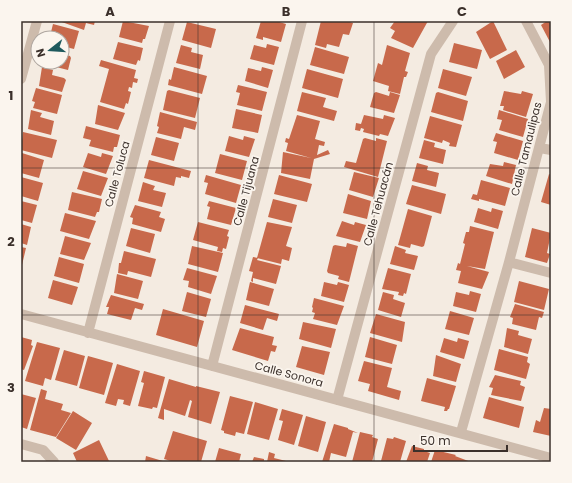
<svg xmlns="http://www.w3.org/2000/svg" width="572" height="483" viewBox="0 0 572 483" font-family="Poppins,sans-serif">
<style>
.building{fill:#c8694b}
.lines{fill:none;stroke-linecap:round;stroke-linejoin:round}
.street{stroke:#cdbbac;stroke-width:10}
.grid{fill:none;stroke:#3b302b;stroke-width:1;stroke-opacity:0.55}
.labels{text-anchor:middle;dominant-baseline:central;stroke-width:3.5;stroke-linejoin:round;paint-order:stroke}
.street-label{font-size:11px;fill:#3b302b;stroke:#fbf5ee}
.neatline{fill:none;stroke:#3b302b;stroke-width:1.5}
.grid-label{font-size:13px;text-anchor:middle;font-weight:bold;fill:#3b302b}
</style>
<rect width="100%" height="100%" fill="#f4ebe1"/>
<path class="building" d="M59,21H95L94,25L86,23L84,30Z
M123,21L149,26L145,39H143L142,43L119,37Z
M261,21H276L286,24L281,42L263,37V40L256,38Z
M321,21H346L353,23L349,35L343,34L339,47L327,44L326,48L315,45Z
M395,21H428L413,48L391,38L395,31L390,28Z
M493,21L507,50L490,59L476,32Z
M547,21H551V44L541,25Z
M187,22L216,29L211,48L182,40Z
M53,24L79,31L74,49L62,46V38L50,36Z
M118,42L143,48L140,61L138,60L136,65L113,59Z
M454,43L482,50L477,69L449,62Z
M267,44L279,47L274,65L250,59L254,45L266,48Z
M181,45L192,48L191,52L203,55L200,69L176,63Z
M387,45L410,53L405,71L408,72L406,77H404L400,94L388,91L389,86L373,81L378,63L382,65Z
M315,47L349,57L344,74L310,65Z
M516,50L525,67L504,79L496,61Z
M62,54L70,56L71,58L68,70L44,64L45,62H62Z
M101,60L136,70L134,78L138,79L137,83L133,82L132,88L129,87L128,91L131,92L128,104L126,103L124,109L100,102L109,69L99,66Z
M42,67L53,70L52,75L64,78L66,80L62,92L39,86Z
M174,67L207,76L202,94L168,85L169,79L171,80Z
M262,67L273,70L268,88L245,81L248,68L261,71Z
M307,69L343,79L338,98L302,88Z
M443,69L472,77L466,96L438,88Z
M238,85L267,92L262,111L237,105L240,93L236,92Z
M36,88L62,95L57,114L33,108L35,102L32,101Z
M169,90L200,98L195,118L163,110L167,91Z
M504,91L521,94L522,91L533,94L526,117L503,110L504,106H500Z
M302,92L326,98L323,107L337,111L334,121L297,111Z
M376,92L389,96L390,92L400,95L394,113L370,107L374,93Z
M438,92L468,101L463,121L431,112L436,93Z
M98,105L125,113L118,130L95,124Z
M236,109L262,115L258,133L232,128Z
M31,110L42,113L40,117L54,121L51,135L28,129Z
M499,110L528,119L523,137L499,130L502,120L497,119Z
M160,112L197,122L195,130L184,127L181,139L157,133L159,127L157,126Z
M297,115L320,121L315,139L325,142L324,146L319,145L317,155L328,150L330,154L314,159L310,179L281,173L283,152L311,158L286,151L288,143L285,142L286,138L289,139Z
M364,115L383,119L384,115L395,118L388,136L380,134L379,136L363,132L364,129L361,128L360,131L355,130L356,123L361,124Z
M430,116L462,125L456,147L449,146L450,143L443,140L442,143L424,138Z
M86,126L120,135L117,147H114L113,152L89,146L91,140L83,138Z
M23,132L57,140L52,158L21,150Z
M496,133L523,141L518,160L494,153L497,142L493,141Z
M229,136L243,140L244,136L255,139L249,157L225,151Z
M156,137L179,143L174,161L151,155Z
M365,138L376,141V138L387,141L378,177L344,167L346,161L356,163L363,139Z
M424,140L435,143L434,147L446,150L443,164L419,158Z
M22,153L44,160L39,178L21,173Z
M88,153L101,157L102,153L113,156L106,174L83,167Z
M220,154L247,161L242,180L215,173Z
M149,160L191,171L189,178L181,176V178L176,177L174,186L144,178Z
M504,162L516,165L512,184L486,176L490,164L503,166Z
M417,163L428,166L427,170L439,173L436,187L412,181Z
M83,171L108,178L101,196L77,189Z
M354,172L379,178L373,197L349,190Z
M549,174L551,175V205L541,202Z
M206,175L241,185L236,203L205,194L208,183L204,182Z
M279,175L312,184L307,202L274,194Z
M21,177L43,183L38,201L21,196Z
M481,180L510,188L505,206L479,199V201L471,199L473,194L477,195Z
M143,182L155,186L153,190L166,193L162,207L138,201Z
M412,185L446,194L441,214L406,204Z
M72,192L102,199L99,212H97L95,217L68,210Z
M348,194L371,201L367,219L343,213Z
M273,199L297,205L292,223L268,217Z
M21,201L37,205L32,223L21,220Z
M209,201L236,208L231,225L207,219L210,207L207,206Z
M135,205L161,212L159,217L165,219L161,232L132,224L133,218L130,217Z
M478,208L491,212L492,208L503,211L498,229L474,222Z
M408,209L432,216L424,246L422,247L411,244L410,248L398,245Z
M65,213L96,221L89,239L60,231Z
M342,221L354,225L355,222L366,225L360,242L336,236Z
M198,222L229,230L227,236L229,237L226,249L223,248L222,252L217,251L218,247L193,240Z
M267,222L292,227L286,246L292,248L289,261L282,259L281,264L257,258Z
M21,224L31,227L27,245L21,243Z
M470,226L494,232L485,269L467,266L489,272L482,289L458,283L461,271L456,270L458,263L460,264L465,244L463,243L466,232H469Z
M131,228L155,234L150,253L126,246Z
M532,228L551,233L547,253L550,254L547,263L525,257Z
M65,236L91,243L84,260L60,254Z
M347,243L358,246L349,282L338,279L339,276L328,273L327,271L333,246L335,245L346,247Z
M192,246L223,253L218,272L188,264Z
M395,246L406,250L405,253L418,256L414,270L390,264Z
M21,247L26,248L22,265L21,264Z
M124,251L156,259L151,277L128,271L127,275L118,273L119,263H121Z
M59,257L84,264L79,283L54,276Z
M253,257L258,258L257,260L281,266L276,284L253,278V282L251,281L253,272L249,271Z
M187,268L217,276L211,294L188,287L189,281L183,280Z
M388,268L411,274L406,294L404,293L403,296L398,295L399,292L382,289Z
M117,274L143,281L138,299L114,293Z
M53,280L78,287L72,305L48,298Z
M519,281L549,289L544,310L514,302Z
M250,282L274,289L269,306L246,300Z
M324,282L337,285L338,282L349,285L344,302L321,296Z
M470,291L481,294L476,312L453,306L456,292L469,295Z
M187,292L211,299L206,317L182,311Z
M383,292L394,295L393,299L405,303L401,317L378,310Z
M111,295L144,304L142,310L135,308L131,320L107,314L109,307H106Z
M314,298L344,306L337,325L313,319L315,313L312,312L313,308L312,307Z
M515,304L544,312L542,318L539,317L536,330L512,324L513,318L510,317Z
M245,305L279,314L277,321L267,318L263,330L240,323Z
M163,309L204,321L197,347L156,335Z
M450,311L474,318L469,335L445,329Z
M376,314L405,322L402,342L370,333Z
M303,322L336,329L331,348L299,339Z
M240,328L274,337L272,345L277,346L275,352L271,351L268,361L232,350Z
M507,328L519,331L518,335L532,339L528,354L504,347Z
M21,337L32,340L31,345L33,346L24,370L21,369Z
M370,337L397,345L392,364L365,357Z
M444,338L457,342L458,338L469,341L464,359L440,352Z
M37,342L60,348L51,380L45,378L43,386L25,381Z
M302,346L330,352L324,375L296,367Z
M499,349L528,357L527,362L530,364L526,379L494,370Z
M64,350L85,356L77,386L55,380Z
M436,355L461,364L456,382L433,376Z
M88,356L113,363L104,395L79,388Z
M364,361L392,368L387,387L401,391L399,400L368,391L370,384L358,381Z
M117,364L140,371L130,406L123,404L124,400L118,399L116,406L105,403Z
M144,371L165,377L157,408L153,407L152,409L138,406L144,383L141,382Z
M495,375L521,381L520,385L525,387L521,401L491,395L493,388L489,387Z
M427,378L456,386L449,409H448L447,411H444L445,407L421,401Z
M169,379L196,387V386L220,392L211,424L188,417L192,401L190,400L185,416L164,409V420L158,418Z
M41,389L47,391L45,399L63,404L61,410L71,413L56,437L30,430Z
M21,394L36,398L27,429L21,427Z
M230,396L253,402L244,434L236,432L235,436L224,433V431L221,430Z
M489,397L524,407L519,428L483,418Z
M255,402L278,409L269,440L247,434Z
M544,408L551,409V436L533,432L536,420L540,422Z
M282,409L303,415L294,445L278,440L283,421L279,420Z
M73,411L92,423L76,450L56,438Z
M306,416L326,422L318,452L298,446Z
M334,424L348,428V429L358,433L353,432L346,457L331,453L329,462H322Z
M173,431L207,441L201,462H174L164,459Z
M360,432L373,435L372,437L378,439L372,462H352Z
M394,437L406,441L400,462L381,461L387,438L393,439Z
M99,440L109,461L77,462L73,453Z
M412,446L424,449V451L430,453L427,462H406Z
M219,448L241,454L239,462H215Z
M435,450L456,455L455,456L471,462H431Z
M269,452L275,454L274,458L290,462H267Z
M146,456L166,462H145Z
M254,457L264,459V462H252Z"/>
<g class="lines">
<path class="street" d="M21,79L37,21
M540,148L551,150
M509,262L551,273
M21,314L551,458
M88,333L170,21
M212,366L302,21
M337,400L431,54L453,21
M461,432L509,262L551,102L549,65L526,21
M21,444L43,450L54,462"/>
</g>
<path class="grid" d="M198,21V462M374,21V462M21,168H551M21,315H551"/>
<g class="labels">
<g class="street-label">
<text transform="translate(526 149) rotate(-76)">Calle Tamaulipas</text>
<text transform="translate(117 174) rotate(-75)">Calle Toluca</text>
<text transform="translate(246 191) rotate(-75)">Calle Tijuana</text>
<text transform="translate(378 204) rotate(-75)">Calle Tehuacán</text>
<text transform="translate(289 374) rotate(15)">Calle Sonora</text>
</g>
</g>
<rect width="572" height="483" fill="none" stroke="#fbf5ee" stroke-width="44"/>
<g transform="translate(50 50) rotate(253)"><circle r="19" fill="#fbf5ee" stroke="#aea6a0"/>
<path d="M0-3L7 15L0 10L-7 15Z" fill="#1f5a5e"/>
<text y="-6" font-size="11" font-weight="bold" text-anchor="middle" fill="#3b302b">N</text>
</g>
<path d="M414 445v6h93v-6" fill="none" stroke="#3b302b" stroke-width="2"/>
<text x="420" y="445" font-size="12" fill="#3b302b" stroke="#fbf5ee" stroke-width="3" paint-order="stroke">50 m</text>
<rect x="22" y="22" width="528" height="439" class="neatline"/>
<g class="grid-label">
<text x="110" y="16">A</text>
<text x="286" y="16">B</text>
<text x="462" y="16">C</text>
<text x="11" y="100">1</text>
<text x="11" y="246">2</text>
<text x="11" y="392">3</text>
</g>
</svg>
